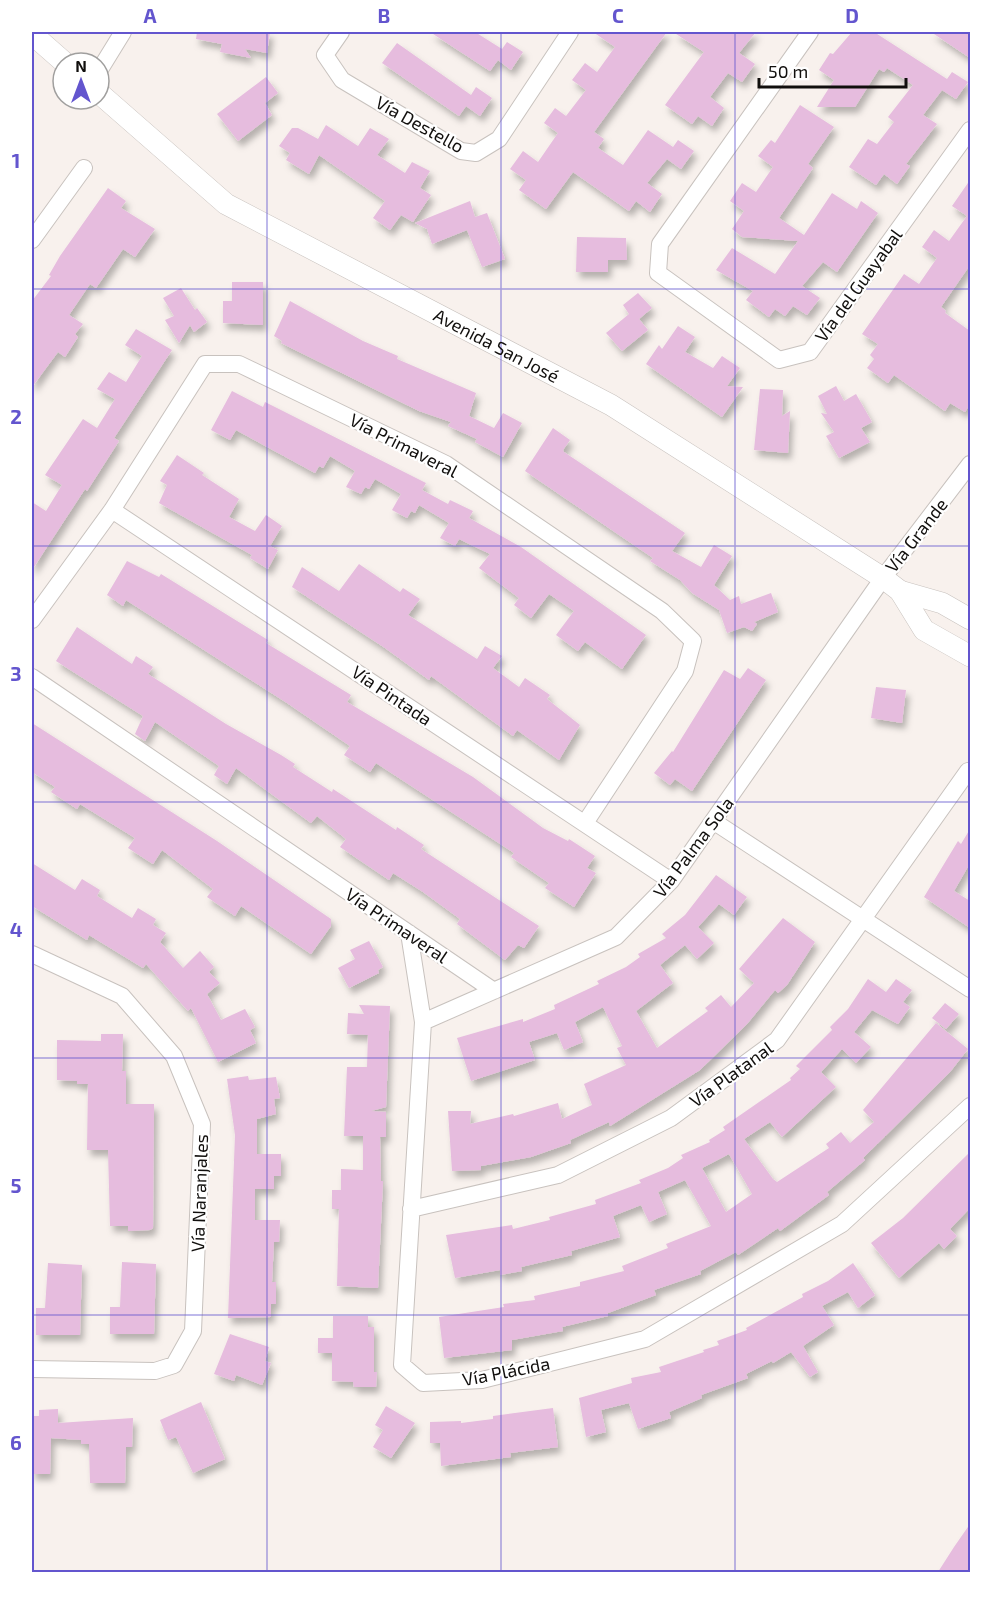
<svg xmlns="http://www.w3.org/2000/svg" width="1002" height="1604" viewBox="0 0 1002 1604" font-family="'Exo 2',sans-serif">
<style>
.building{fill:#e6bcde;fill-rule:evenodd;filter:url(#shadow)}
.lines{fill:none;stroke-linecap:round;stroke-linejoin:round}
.minor-casing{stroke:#c8c2be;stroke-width:18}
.tertiary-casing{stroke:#c8c2be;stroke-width:22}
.minor{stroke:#fff;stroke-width:16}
.tertiary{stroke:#fff;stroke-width:21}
.grid{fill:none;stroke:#6355ce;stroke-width:1.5;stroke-opacity:0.55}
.labels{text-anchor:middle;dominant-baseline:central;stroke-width:4.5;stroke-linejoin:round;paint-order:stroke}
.street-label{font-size:18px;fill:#110f0d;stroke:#fff}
.neatline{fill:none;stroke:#6355ce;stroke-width:2}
.grid-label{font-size:20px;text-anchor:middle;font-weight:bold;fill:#6355ce}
</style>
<defs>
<filter id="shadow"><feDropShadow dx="3.5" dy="6" stdDeviation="3" flood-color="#0004"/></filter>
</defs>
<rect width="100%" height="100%" fill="#f8f1ed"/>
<path class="building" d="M197,32H270L267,53L245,49L251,58L220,52L222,44L196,39Z
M430,32H475L502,49L507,42L523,52L511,70L498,60L490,71Z
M593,32H667L594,132L604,139L598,148L623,165L648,130L673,147L678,140L694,151L681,169L667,159L647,183L662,194L650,212L636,201L629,211L573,172L546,209L519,190L526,180L510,169L523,151L538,162L558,133L544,123L555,108L566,116L586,90L572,80L585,63L597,72L615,47Z
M673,32H756L739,53L755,64L742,82L728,73L710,97L724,108L712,126L698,116L692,124L665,105L704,52Z
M852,32H874L947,79L952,72L968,82L956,99L942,90L923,115L937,124L906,164L910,166L897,184L884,174L876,185L849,167L868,139L877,144L894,122L888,117L913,85L887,68L884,72L879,69L855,107H817L834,80L819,70L830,53L833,54Z
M931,32H970V58Z
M397,43L471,95L476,87L492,98L480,116L466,106L459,116L382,63Z
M266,77L278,93L265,103L272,115L238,141L217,114Z
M800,105L834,127L808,164L813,168L779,218L804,235L832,193L857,209L861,201L878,213L837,272L823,262L802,286L820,298L807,315L793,306L785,316L775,309L769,317L746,300L753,291L716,270L732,248L775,274L798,241L742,237L732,229L744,211L730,201L742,183L756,192L773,167L758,156L771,140L775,143Z
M326,125L358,146L370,128L389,139L377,155L405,173L412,162L430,171L420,188L431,195L413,222L401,215L390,230L373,218L385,201L319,155L309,174L286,160L290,153L279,146L292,128H298L318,139Z
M970,180V265L941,307L946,311L945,313L970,331V404L965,412L950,403L945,411L894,375L888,383L867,368L874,359L870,355L878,344L862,334L904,274L919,284L937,258L922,247L934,230L949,241L967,216L952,206Z
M108,188L126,201L121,208L155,229L135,257L123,249L96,288L90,284L69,315L83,324L75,334L78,337L65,357L58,352L32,387V301L51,276L49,275L60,256Z
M470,201L475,217L487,213L505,259L482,267L467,230L432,244L427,229L415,223Z
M577,237L626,238L627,260H608V272H576Z
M232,282H263V325L223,323V301H232Z
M181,288L195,310L197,308L207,322L194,332L190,325L179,343L165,320L174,316L163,298Z
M638,293L652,308L639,319L648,330L622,351L606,333L629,314L623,305Z
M290,301L363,341L398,356L397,359L476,393L469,416L494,428L503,413L522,423L503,457L475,442L477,439L448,426L451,422L419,411L281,343L282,341L274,336Z
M678,326L695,337L685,352L713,368L722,356L740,368L727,386L743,387L722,417L646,364L659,345L662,349Z
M136,329L172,350L114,438L119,441L87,491L85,489L32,570V502L46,511L62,485L45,475L83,419L97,428L115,399L97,389L109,372L126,382L142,356L125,345Z
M836,386L844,401L856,394L872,422L861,428L870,442L839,458L826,436L834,432L821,413L827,414L818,396Z
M760,389L783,390L782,416L790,411L788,453L754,450Z
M232,391L263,407L265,402L426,483L422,490L448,504L450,500L473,511L469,518L521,547L646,635L622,669L585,642L578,651L556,635L574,611L549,594L531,618L514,605L519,598L479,568L490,554L459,539L455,546L440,538L449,523L419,505L415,513L411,511L407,518L392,510L401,494L375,479L369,489L365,487L361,494L346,487L355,471L330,456L323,468L319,466L315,473L236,430L230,440L211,430Z
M553,428L570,440L563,450L564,452L685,533L672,551L701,567L714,545L732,556L714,585L730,600L739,596L741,604L771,593L778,612L754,622L757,624L752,631L744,627L727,633L719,610L692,593L680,580L650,561L653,558L525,471Z
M177,455L204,473L202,475L239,499L229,517L255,531L266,515L282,526L270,546L278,550L268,569L250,558L252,555L159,503L167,485L160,481Z
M127,561L159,577L161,574L268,640L266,643L351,695L347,702L473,777L543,828L568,841L569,839L595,856L587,868L596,873L574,907L545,888L549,883L511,857L514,853L376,763L370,772L344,755L350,746L287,703L126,600L123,606L107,595Z
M359,564L400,592L403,588L420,599L408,615L477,659L485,646L502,656L493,668L519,687L525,678L550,695L547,699L580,725L559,760L517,730L513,736L431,676L429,680L385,648L292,587L302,567L339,591Z
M77,627L132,664L136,656L153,667L148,674L226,724L281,755L295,764L293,767L332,792L333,789L396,830L397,827L424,845L421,849L539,926L524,948L518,945L505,960L457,924L460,919L423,892L393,873L389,880L340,847L346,839L317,816L311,823L236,768L227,784L214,775L219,766L155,722L145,741L135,734L143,716L56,661Z
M748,668L766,680L692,791L675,779L670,785L654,773L672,751L673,752L724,670L740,679Z
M876,687L906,690L902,723L871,718Z
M32,723L217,841L331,919V926L311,954L241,906L235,916L207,897L213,889L162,850L153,864L128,848L135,838L80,804L77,809L51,792L55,787L32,772Z
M970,829V863L954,891L970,901V928L924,897L958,841L961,844Z
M32,863L75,890L82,879L100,890L97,896L132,918L138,908L156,919L153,925L166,933L160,942L183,968L200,951L214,967L209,972L220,983L207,994L221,1020L245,1009L255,1027L250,1030L256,1043L218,1062L191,1008L188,1011L146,964L143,968L89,935L87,940L32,906Z
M716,875L747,897L734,915L719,904L698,927L714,943L697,959L685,945L660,965L673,983L636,1011L657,1048L708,1011L705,1008L721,995L731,1007L754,983L739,969L783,918L815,942L787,985L778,993L775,990L747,1024L700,1070L610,1126L609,1122L570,1140L571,1143L531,1157L481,1166V1170L452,1171L448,1111H471L470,1124L513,1114L514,1116L558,1103L562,1119L592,1105L584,1084L626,1065L617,1048L622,1046L603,1007L575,1022L583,1042L564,1050L557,1033L529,1042L535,1060L471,1081L457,1038L523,1019V1022L555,1009L554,1005L599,984L597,981L626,967L640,957L638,954L666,938L662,934L685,915Z
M369,941L383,967L378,970L379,973L349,988L338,968L355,959L350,950Z
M868,979L886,992L896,979L912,990L903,1002L910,1007L898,1024L872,1010L854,1032L871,1047L856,1063L842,1049L821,1072L836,1087L782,1137L770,1122L744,1139L773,1179L777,1182L829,1148L826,1144L841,1132L850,1143L874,1122L863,1110L936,1023L968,1049L950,1072L863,1158L865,1160L827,1192L829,1195L780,1231L778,1228L738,1255L736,1252L700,1271L701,1274L654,1290L656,1295L608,1313V1316L562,1327L563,1331L512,1340V1350L444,1358L439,1317L504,1307L503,1304L535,1300L534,1296L580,1286V1282L624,1271L622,1266L668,1248L666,1244L711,1226L685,1180L658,1192L667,1214L649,1222L641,1205L613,1216L620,1237L571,1251L572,1255L521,1267L522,1271L500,1275V1270L455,1278L446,1235L512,1225L513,1229L550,1220L549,1217L596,1204L595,1200L641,1183L639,1180L668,1168L683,1158L681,1155L710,1142L709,1140L725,1130L723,1127L791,1080L790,1078L800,1069L796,1066L832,1030L830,1027L848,1009ZM729,1154L752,1194L726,1212L702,1168Z
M945,1003L959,1014L946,1029L932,1018Z
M359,1005L390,1006L386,1107L371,1111L386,1112V1137H380L381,1181H383L378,1288L337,1286L339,1209H332V1190H341V1169L363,1170V1136H344L347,1067H367L368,1035L347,1034L348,1013L364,1014Z
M101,1034H123L122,1071H126V1104H154L153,1228L150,1230L128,1231V1226H110L108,1150H87L88,1084H77V1081L57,1080V1040L101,1041Z
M248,1076L249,1080L276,1077L280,1098L274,1099L276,1114L257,1119V1154H281V1176H274V1189H255V1220H280L279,1242H274L272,1282H276V1304H271V1317L228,1318L235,1135L227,1079Z
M970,1152V1208L950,1229L957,1236L944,1249L939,1243L899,1278L871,1243L903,1218Z
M122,1262L156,1264L154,1334H110V1307H120Z
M48,1263L82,1265L80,1335H36V1308H45Z
M853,1263L875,1295L858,1308L848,1292L822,1306L834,1325L803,1346L818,1372L810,1377L791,1352L773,1363L772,1361L746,1374L748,1378L701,1395L702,1398L669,1412L671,1418L638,1429L629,1403L601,1410L606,1432L586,1437L579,1398L632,1383L631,1378L661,1372L659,1367L704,1352L703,1350L719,1345L717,1341L747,1330L746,1328L803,1297L802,1294L828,1281Z
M333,1316H368V1327H374V1372H377L376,1387H354L353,1382L332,1381V1353H318V1338H333Z
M230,1334L269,1347L265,1361L271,1363L262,1385L236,1375L234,1381L214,1374Z
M201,1402L225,1459L193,1473L176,1437L168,1440L160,1420Z
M386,1406L415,1423L391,1458L373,1447L383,1430L375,1425Z
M553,1408L558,1447L510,1453L511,1457L441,1466L440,1443H430V1422L461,1421V1423L493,1419V1416Z
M58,1409V1423L133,1418L132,1447H126L125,1483H90L89,1444H81V1440L51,1438L50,1474H32V1416H39V1410Z
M970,1524V1572H938L954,1547Z"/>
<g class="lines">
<defs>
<path id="minor" d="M341,32L325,55L342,80L461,151L476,153L499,139L570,32
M810,32L660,244L658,273L779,360L810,352L970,130
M99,71L123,32
M32,240L84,168
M112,510L671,881
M32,620L112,510L205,364H239L446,464L662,611L693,641L685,671L585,823
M32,677L494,991
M713,821L970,989
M409,933L423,1022L402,1365L423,1383L482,1380L645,1339L842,1224L970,1106
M32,954L122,996L174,1056L202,1124L193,1331L174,1365L155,1371L32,1369
M423,1022L616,937L671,881L883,578L970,464
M411,1209L558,1175L671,1118L777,1040L968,771"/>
<g id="tertiary">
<path d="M32,34L65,63"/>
<path id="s1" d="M99,93L226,204L611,405L883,578L900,591L924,630L970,656"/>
<path d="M900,591L942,603L970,619"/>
</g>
</defs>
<use href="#minor" class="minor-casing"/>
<use href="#tertiary" class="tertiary-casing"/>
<use href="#minor" class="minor"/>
<use href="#tertiary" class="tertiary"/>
</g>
<path class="grid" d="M267,32V1572M501,32V1572M735,32V1572M32,289H970M32,546H970M32,802H970M32,1058H970M32,1315H970"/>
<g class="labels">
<g class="street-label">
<text transform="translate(420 124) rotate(29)">Vía Destello</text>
<text transform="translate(858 285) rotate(-54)">Vía del Guayabal</text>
<text stroke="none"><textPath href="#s1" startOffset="474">Avenida San José</textPath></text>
<text transform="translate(404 445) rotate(27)">Vía Primaveral</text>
<text transform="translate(916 535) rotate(-52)">Vía Grande</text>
<text transform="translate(392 695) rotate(34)">Vía Pintada</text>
<text transform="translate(693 847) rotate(-53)">Vía Palma Sola</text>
<text transform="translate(397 925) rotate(34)">Vía Primaveral</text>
<text transform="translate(731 1074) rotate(-36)">Vía Platanal</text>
<text transform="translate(199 1193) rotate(-88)">Vía Naranjales</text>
<text transform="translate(506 1371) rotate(-11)">Vía Plácida</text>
</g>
</g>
<rect width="1002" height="1604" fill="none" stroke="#ffffff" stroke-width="66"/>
<g transform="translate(81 81)"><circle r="28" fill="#ffffff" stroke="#a09f9e" stroke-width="1.5"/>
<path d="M0-4.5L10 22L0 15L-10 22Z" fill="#6355ce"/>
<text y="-9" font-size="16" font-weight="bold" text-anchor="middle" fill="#110f0d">N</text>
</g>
<path d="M759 78v9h147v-9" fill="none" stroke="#110f0d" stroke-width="3"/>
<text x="768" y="78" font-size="18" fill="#110f0d" stroke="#ffffff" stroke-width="4.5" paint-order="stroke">50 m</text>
<rect x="33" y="33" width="936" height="1538" class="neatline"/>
<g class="grid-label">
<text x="150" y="23">A</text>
<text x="384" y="23">B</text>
<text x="618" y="23">C</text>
<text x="852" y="23">D</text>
<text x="16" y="168">1</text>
<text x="16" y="424">2</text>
<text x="16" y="681">3</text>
<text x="16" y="937">4</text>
<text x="16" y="1193">5</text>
<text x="16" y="1450">6</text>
</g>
</svg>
